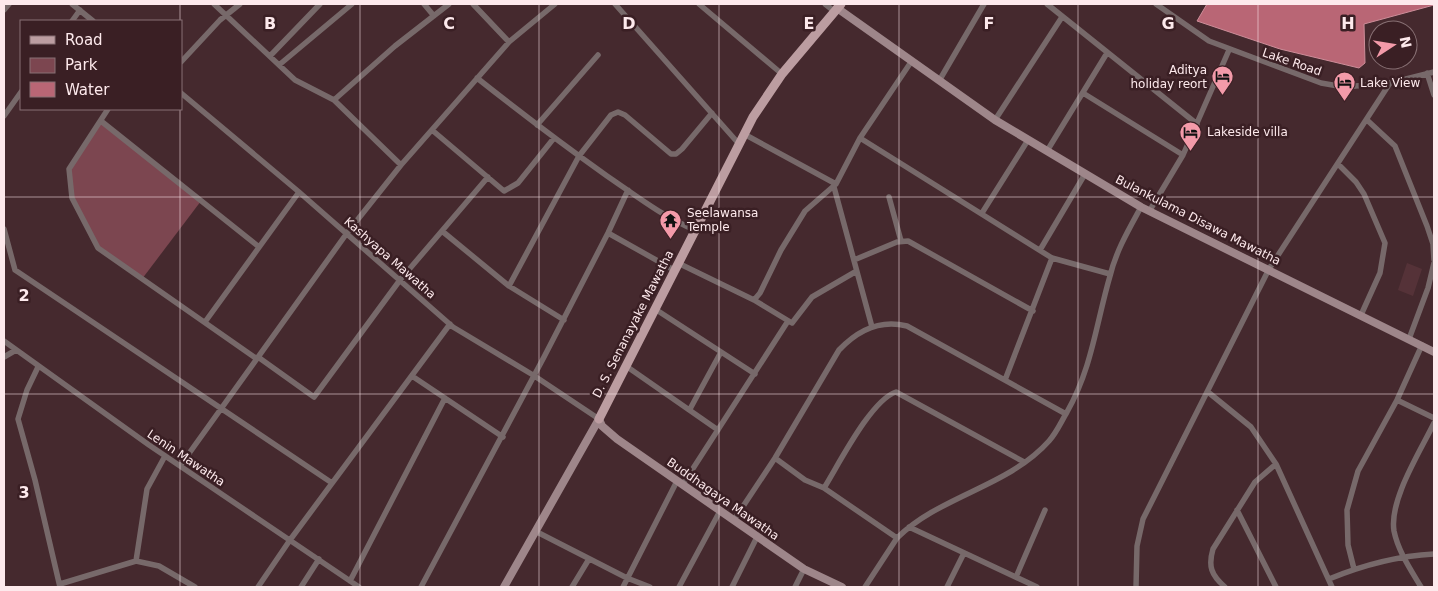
<svg xmlns="http://www.w3.org/2000/svg" width="1438" height="591" viewBox="0 0 1438 591" font-family="'DejaVu Sans',sans-serif">
<style>
.built{fill:#553238}
.green{fill:#7c4650}
.water{fill:#b96675;stroke:#cd8d99}
.lines{fill:none;stroke-linecap:round;stroke-linejoin:round}
.minor{stroke:#77696a;stroke-width:5.5}
.secondary{stroke:#9e868a;stroke-width:8}
.primary{stroke:#bc9da1;stroke-width:9}
.grid{fill:none;stroke:#fde9ec;stroke-width:1;stroke-opacity:0.55}
.labels{text-anchor:middle;dominant-baseline:central;stroke-width:5;stroke-linejoin:round;paint-order:stroke}
.street-label{font-size:12px;fill:#fde9ec;stroke:#3a1f24}
.poi-label{font-size:12px;fill:#fde9ec;stroke:#3a1f24;text-anchor:start}
.grid-label{font-size:16px;text-anchor:middle;font-weight:bold;fill:#fde9ec;stroke:#3a1f24;stroke-width:5;stroke-linejoin:round;paint-order:stroke}
</style>
<rect width="100%" height="100%" fill="#45292e"/>
<path class="built" d="M1407,263L1422,269L1413,296L1398,290Z"/>
<path class="green" d="M101,121L201,201L142,279L98,248L72,198L69,169Z"/>
<path class="water" d="M1207,4H1434V5L1364,24L1365,63L1359,68L1280,49L1197,21Z"/>
<g class="lines">
<path class="minor" d="M72,4L93,21
M214,4L295,80L334,100L401,165
M424,4L434,16
M473,4L509,42
M615,4L739,144
M699,4L782,74
M825,4L834,11
M1047,4L1197,124
M1156,4L1209,41L1321,83L1344,87L1390,83L1434,72
M4,10L9,4
M72,21L80,10
M270,56L320,4
M181,62L220,20L240,4
M279,65L352,4
M1427,73L1434,95
M477,78C520,112 562,144 607,176C635,195 663,217 695,230
M939,81L984,4
M181,93L299,192L453,327L533,375L599,419
M1083,93L1183,155
M334,100L395,46L449,4
M108,109L69,169L72,198L98,248L257,359
M4,116L21,92
M995,120L1062,17
M1367,120L1395,146L1427,226L1433,244L1434,260
M101,121L259,247
M537,125L598,55
M432,130L504,191L518,183L554,138
M744,134L836,184
M860,138L1052,258L1110,274
M1047,151L1107,53
M1338,164L1356,182L1364,194L1385,243L1380,273L1361,315
M834,187L872,327
M889,197L901,241
M1150,210L1183,155L1229,50
M982,213L1028,140
M4,229L15,270L332,483
M442,231L509,286L564,320
M608,233L674,270
M1040,250L1085,174
M854,260L897,242L908,241L1033,311
M678,263L754,300L760,293L781,250L805,211L836,184L860,138L911,62
M509,286L579,156L611,115L618,112L625,115L671,154H676L682,149L712,113
M754,300L792,323L812,297L855,272
M655,309L755,374
M205,322L299,192
M1409,339L1428,288L1434,263
M4,341L149,445L359,587
M4,357L16,350
M258,357L314,397L400,280L488,177
M626,366L718,430
M38,367L27,390L18,419L35,480L60,587
M412,376L503,437
M1005,380L1052,258
M1208,392L1251,427L1276,464L1332,587
M1397,400L1434,418
M690,409L721,352
M775,458L805,480L824,488L897,538
M180,466L347,233L401,165L509,42L555,4
M683,484L788,321
M824,488C839,464 871,400 896,392L1024,462
M1237,510L1276,587
M734,520L775,458L839,350C857,331 880,319 907,326L1066,414
M909,527L1037,587
M537,532L627,578L650,587
M136,561L147,489L165,456
M1354,569L1348,545L1347,510L1358,471L1397,400L1422,345
M1016,577L1045,510
M1329,579C1363,565 1397,556 1434,554
M350,581L445,398
M60,584L136,561L159,566L195,587
M258,587L290,540L450,324
M301,587L319,559
M421,587L544,357L608,233L628,190
M572,587L589,559
M623,587L677,481
M679,587L720,511
M732,587L757,537
M795,587L804,569
M865,587L897,538C941,495 1008,487 1049,441C1057,432 1061,422 1067,412C1092,368 1096,324 1110,276C1116,251 1129,229 1141,207
M947,587L963,555
M1136,587L1137,546L1143,519L1269,269L1390,83
M1225,587C1211,575 1208,566 1213,549L1255,482L1276,464
M1421,587C1411,570 1398,551 1394,531C1389,500 1420,452 1434,423"/>
<path class="secondary" d="M837,8L995,120L1141,207L1434,352
M599,419L602,426L617,439L804,569L842,587
M504,587L599,419"/>
<path class="primary" d="M599,419L753,117L782,74L841,4"/>
</g>
<path class="grid" d="M180,4V21M360,4V587M539,4V587M719,4V587M899,4V587M1078,4V587M1258,4V587M180,109V587M4,197H1434M4,394H1434"/>
<defs>
<symbol id="hotel-pin" viewBox="-11 -11 22 30"><path d="M0 17L-7.5 6A9.5 9.5 0 1 1 7.5 6Z" fill="#f39aa9" stroke="#3a1f24"/><path d="M-6-4.5h1.5V1H6V5H4.5V3h-9V5H-6ZM-4 0a1.8 1.8 0 1 1 3.6 0ZM.5 0V-2.5h3Q6-2.5 6 0Z" fill="#111"/></symbol>
<symbol id="temple-pin" viewBox="-11 -11 22 30"><path d="M0 17L-7.5 6A9.5 9.5 0 1 1 7.5 6Z" fill="#f39aa9" stroke="#3a1f24"/><path d="M0-6L5-2H3V0L6.5 2.5H4V6H1.5V3h-3V6H-4V2.5H-6.5L-3 0V-2H-5Z" fill="#111"/></symbol>
</defs>
<g fill-rule="evenodd">
<use href="#hotel-pin" x="1210" y="64" width="25" height="34"/>
<use href="#hotel-pin" x="1332" y="70" width="25" height="34"/>
<use href="#hotel-pin" x="1178" y="120" width="25" height="34"/>
<use href="#temple-pin" x="658" y="208" width="25" height="34"/>
</g>
<g class="labels">
<g class="street-label">
<text transform="translate(1292 62) rotate(19)">Lake Road</text>
<text transform="translate(1198 220) rotate(27)">Bulankulama Disawa Mawatha</text>
<text transform="translate(390 258) rotate(41)">Kashyapa Mawatha</text>
<text transform="translate(633 324) rotate(-63)">D. S. Senanayake Mawatha</text>
<text transform="translate(186 458) rotate(34)">Lenin Mawatha</text>
<text transform="translate(723 499) rotate(35)">Buddhagaya Mawatha</text>
</g>
<g class="poi-label">
<text x="1207" y="70" text-anchor="end">Aditya<tspan x="1207" dy="14">holiday reort</tspan></text>
<text x="1360" y="83">Lake View</text>
<text x="1207" y="132">Lakeside villa</text>
<text x="687" y="213">Seelawansa<tspan x="687" dy="14">Temple</tspan></text>
</g>
</g>
<g class="grid-label">
<text x="270" y="29">B</text>
<text x="449" y="29">C</text>
<text x="629" y="29">D</text>
<text x="809" y="29">E</text>
<text x="989" y="29">F</text>
<text x="1168" y="29">G</text>
<text x="1348" y="29">H</text>
<text x="24" y="301">2</text>
<text x="24" y="498">3</text>
</g>
<rect width="1438" height="591" fill="none" stroke="#fde9ec" stroke-width="10"/>
<rect x="20" y="20" width="162" height="90" fill="#3a1f24" stroke="#887074"/>
<rect x="30" y="36" width="25" height="8" fill="#bc9da1" stroke="#887074"/>
<text x="65" y="45" font-size="15" fill="#fde9ec">Road</text>
<rect x="30" y="58" width="25" height="15" fill="#7c4650" stroke="#887074"/>
<text x="65" y="70" font-size="15" fill="#fde9ec">Park</text>
<rect x="30" y="82" width="25" height="15" fill="#b96675" stroke="#887074"/>
<text x="65" y="95" font-size="15" fill="#fde9ec">Water</text>
<g transform="translate(1393 45) rotate(78)"><circle r="24" fill="#3a1f24" stroke="#887074"/>
<path d="M0-4L9 19L0 12L-9 19Z" fill="#f39aa9"/>
<text y="-8" font-size="14" font-weight="bold" text-anchor="middle" fill="#fde9ec">N</text>
</g>
</svg>
